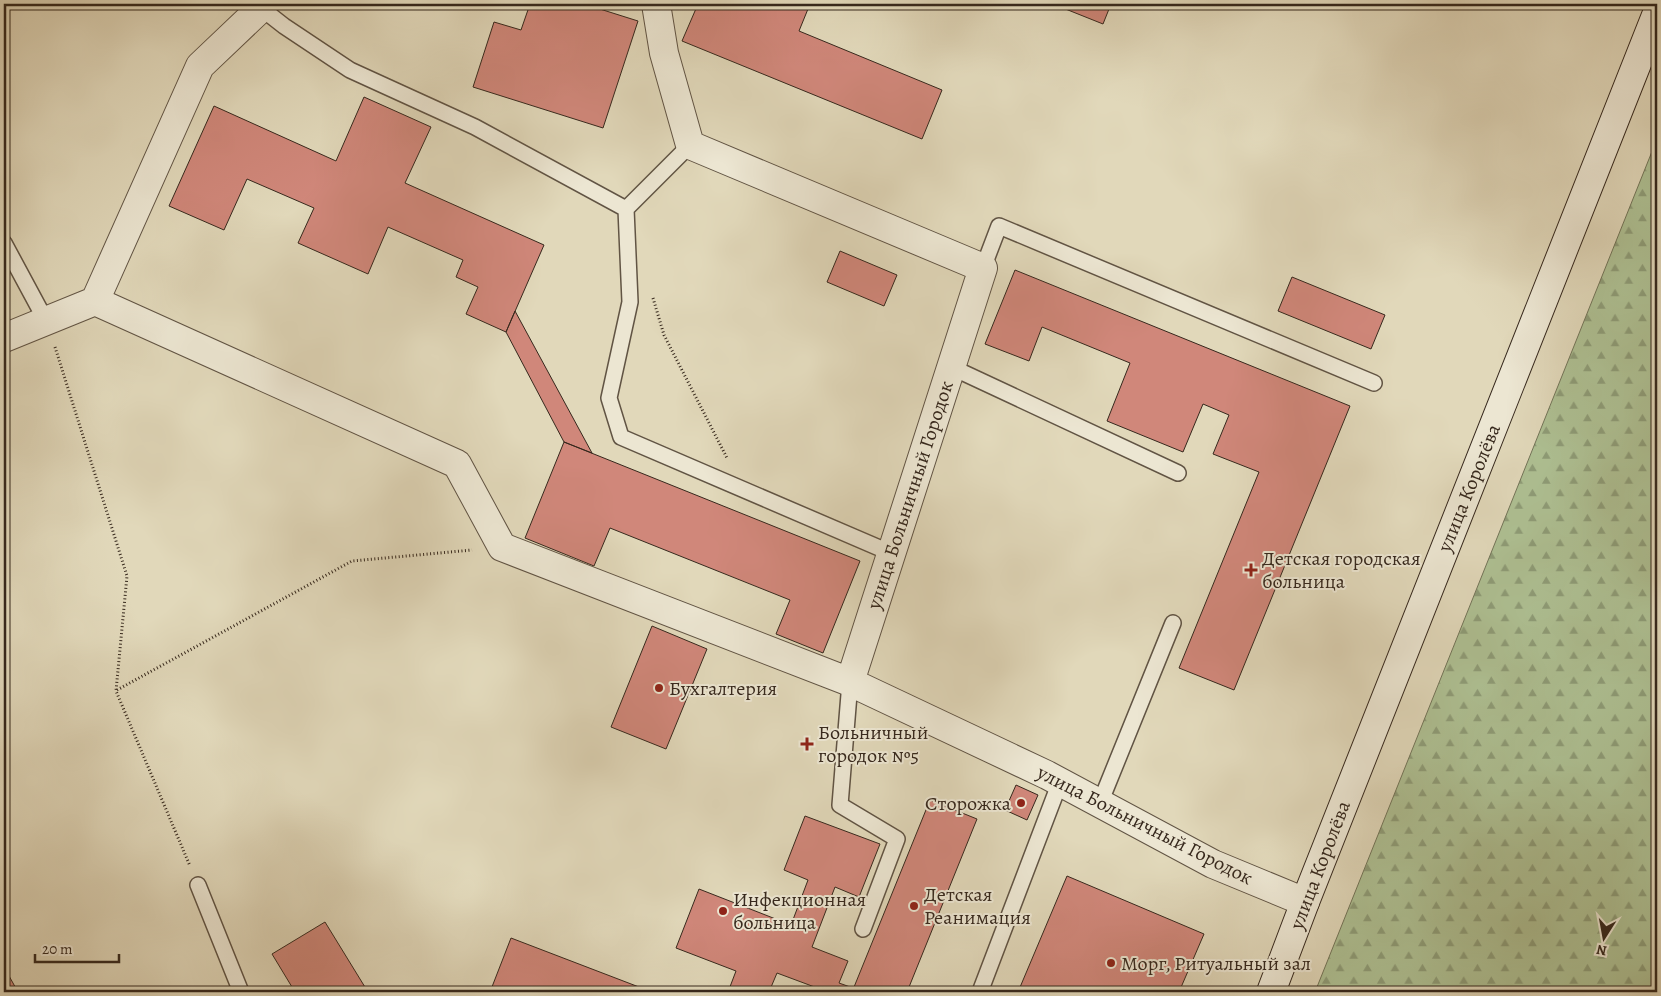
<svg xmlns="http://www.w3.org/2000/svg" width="1661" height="996" viewBox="0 0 1661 996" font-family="Alegreya,serif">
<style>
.forest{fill:url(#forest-firs);stroke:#727458}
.building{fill:#d0877a;stroke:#36281d}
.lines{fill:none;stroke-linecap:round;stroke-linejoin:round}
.lane-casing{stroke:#615444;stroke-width:18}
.street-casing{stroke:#615444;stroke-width:30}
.secondary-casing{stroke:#36281d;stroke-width:30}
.path{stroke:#36281d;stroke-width:3;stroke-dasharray:1 2.5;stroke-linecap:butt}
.lane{stroke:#ece6d2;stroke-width:15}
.street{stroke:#ece6d2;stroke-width:28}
.secondary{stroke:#ece6d2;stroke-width:28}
.poi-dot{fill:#8f2418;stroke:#ece6d2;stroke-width:2}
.labels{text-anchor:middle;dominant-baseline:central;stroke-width:4;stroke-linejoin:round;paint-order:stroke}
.street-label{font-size:20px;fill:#36281d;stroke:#ece6d2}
.poi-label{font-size:20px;fill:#36281d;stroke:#ece6d2;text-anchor:start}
</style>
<defs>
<pattern id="forest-firs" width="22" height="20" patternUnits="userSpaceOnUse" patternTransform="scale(1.25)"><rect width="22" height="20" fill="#aec093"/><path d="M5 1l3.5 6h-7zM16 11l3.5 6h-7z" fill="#8e9c77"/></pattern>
</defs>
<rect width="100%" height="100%" fill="#e1d8ba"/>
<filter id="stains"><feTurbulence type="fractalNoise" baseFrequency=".004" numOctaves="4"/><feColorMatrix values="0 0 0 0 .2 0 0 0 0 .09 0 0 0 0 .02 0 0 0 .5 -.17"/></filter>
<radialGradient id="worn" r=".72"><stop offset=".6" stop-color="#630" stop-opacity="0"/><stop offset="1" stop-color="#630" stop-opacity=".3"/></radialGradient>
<path class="forest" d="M1657,139V992H1315Z"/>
<path class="building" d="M530,4H584L638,21L603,128L473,87L494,22L521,30Z
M698,4H748L758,8L760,4H810L799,31L942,90L922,139L682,41Z
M1053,4H1111L1103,24Z
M364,97L431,127L405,183L544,245L506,332L466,314L478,287L456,277L463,260L388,227L368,274L298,243L314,208L247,179L224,230L169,206L214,106L336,161Z
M840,251L897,275L884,306L827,282Z
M1015,270L1350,406L1234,690L1179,668L1259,472L1213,454L1229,415L1203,404L1183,452L1107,421L1130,363L1042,327L1029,361L985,344Z
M1292,277L1385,315L1371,349L1278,311Z
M515,311L592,453L564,442L506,332Z
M564,442L860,561L823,653L776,634L790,600L610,528L594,566L525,538Z
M652,626L707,649L666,749L611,727Z
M1016,785L1038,795L1027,820L1005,810Z
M930,800L977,819L907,992H852Z
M805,816L880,844L859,897L835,887L812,947L848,961L839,983L853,988L851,992H828L777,973L769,992H728L736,971L676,948L699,889L791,925L808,880L784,870Z
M1067,876L1204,934L1179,992H1018Z
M325,922L368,992H295L272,954Z
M511,938L652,992H490Z
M4,967L18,992H4Z"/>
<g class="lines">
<defs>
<path id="lane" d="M261,8L284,26L350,70L475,127L626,209
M690,145L626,209L630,302L609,398L621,437L891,553
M4,243L46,321
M983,268L999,226L1374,383
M951,367L1178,473
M850,682L840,805L897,839L863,929
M1100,803L1173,623
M198,885L241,992
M980,992L1060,782"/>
<path id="street" d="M656,4L664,53L690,145L983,268L850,682L1047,775L1213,864L1305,902
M95,301L200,66L261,8L264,4
M4,338L95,301L457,464L502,547L850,682"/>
<path id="secondary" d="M1271,992L1305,902L1657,13"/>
</defs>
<use href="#lane" class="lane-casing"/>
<use href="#street" class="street-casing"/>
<use href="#secondary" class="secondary-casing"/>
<path class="path" d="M653,298L664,335L727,458
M55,347L127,576L116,691L190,866
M117,690L352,561L472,550"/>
<use href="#lane" class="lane"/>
<use href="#street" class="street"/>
<use href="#secondary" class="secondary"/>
</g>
<g class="poi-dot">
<path d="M1248.5 562.5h5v5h5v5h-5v5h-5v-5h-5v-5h5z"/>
<circle cx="659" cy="688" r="5"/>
<path d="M804.5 736.5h5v5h5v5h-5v5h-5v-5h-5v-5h5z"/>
<circle cx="1021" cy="803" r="5"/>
<circle cx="914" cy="906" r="5"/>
<circle cx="723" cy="911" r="5"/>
<circle cx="1111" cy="963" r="5"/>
</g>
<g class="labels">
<g class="street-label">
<text transform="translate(1469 488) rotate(-68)">улица Королёва</text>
<text transform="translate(910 495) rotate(-72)">улица Больничный Городок</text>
<text transform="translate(1145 825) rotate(27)">улица Больничный Городок</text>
<text transform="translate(1320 865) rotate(-69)">улица Королёва</text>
</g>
<g class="poi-label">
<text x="1262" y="558">Детская городская<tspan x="1262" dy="23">больница</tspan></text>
<text x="669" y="688">Бухгалтерия</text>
<text x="818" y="732">Больничный<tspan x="818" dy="23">городок №5</tspan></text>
<text x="1011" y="803" text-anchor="end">Сторожка</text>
<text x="924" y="894">Детская<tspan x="924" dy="23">Реанимация</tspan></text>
<text x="733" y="899">Инфекционная<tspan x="733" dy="23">больница</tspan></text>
<text x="1121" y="963">Морг, Ритуальный зал</text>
</g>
</g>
<rect width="1661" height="996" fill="none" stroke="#e1d8ba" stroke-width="20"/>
<rect x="5" y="5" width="1651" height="986" fill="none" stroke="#36281d" stroke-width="2.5"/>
<rect x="10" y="10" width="1641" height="976" fill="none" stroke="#36281d"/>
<g transform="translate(1604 938) rotate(191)" stroke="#ece6d2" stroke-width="4" paint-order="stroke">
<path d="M0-4L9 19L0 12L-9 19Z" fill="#36281d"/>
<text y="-8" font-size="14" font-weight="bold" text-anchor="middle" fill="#36281d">N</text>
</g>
<path d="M35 954v8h84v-8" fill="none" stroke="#36281d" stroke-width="2.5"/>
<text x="42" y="954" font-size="15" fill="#36281d" stroke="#ece6d2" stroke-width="4" paint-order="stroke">20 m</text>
<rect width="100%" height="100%" filter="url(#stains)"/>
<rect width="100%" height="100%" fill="url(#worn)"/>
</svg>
